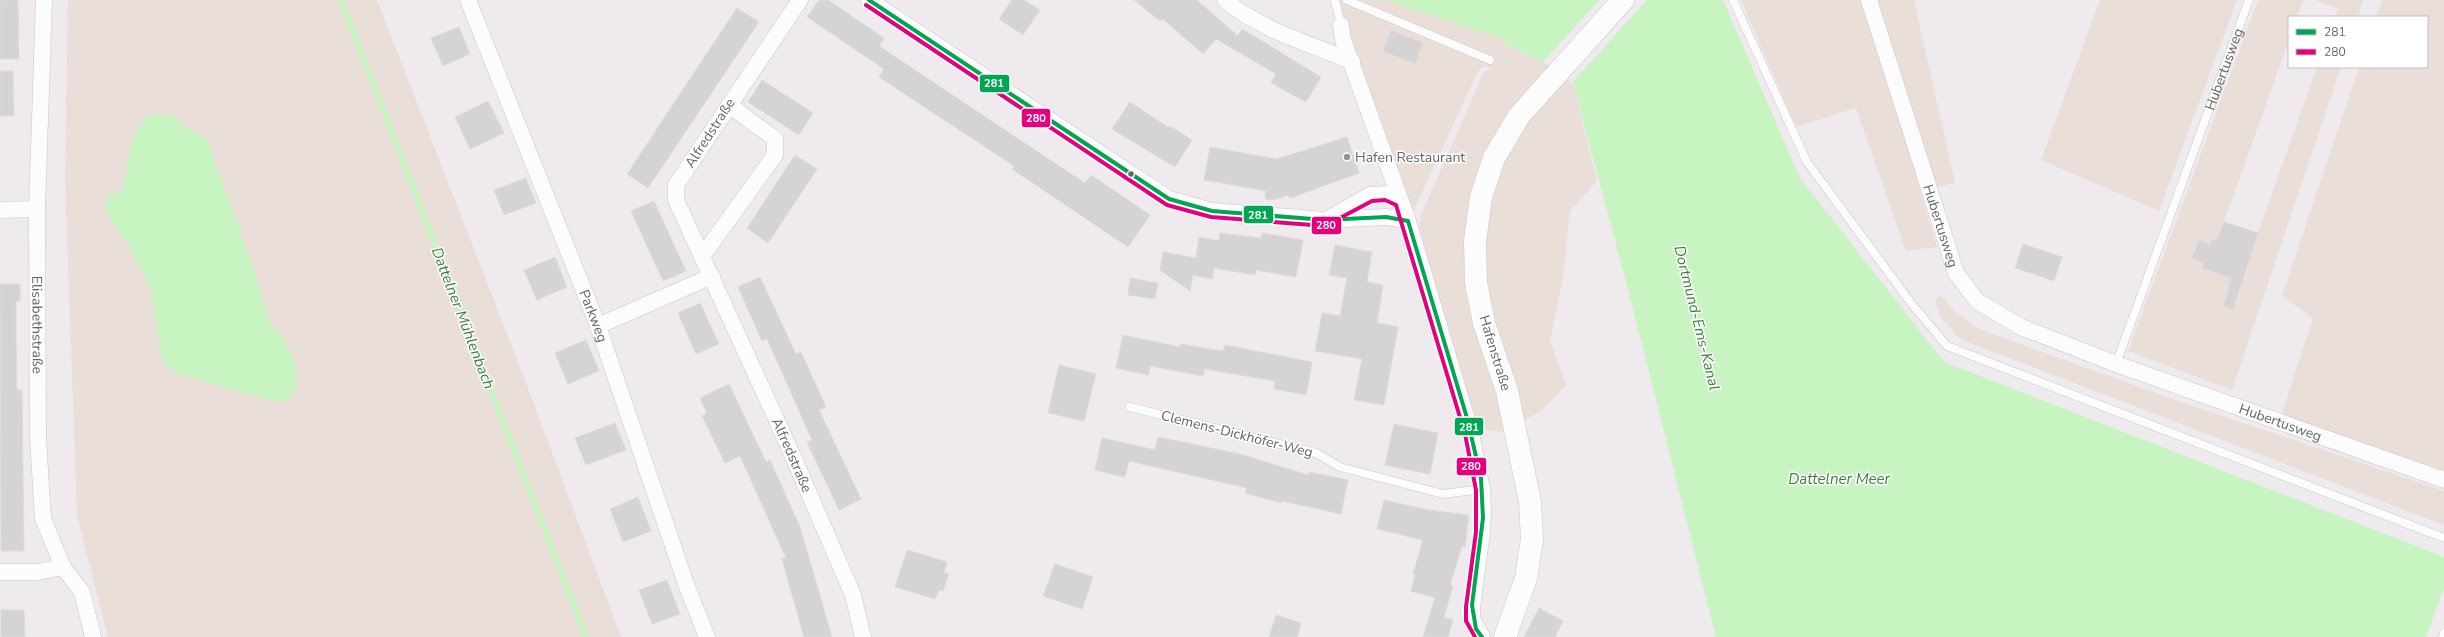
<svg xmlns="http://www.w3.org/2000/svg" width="2444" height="637" viewBox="0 0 2444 637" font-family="'Nunito Sans',sans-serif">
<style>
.green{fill:#eaded8}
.water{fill:#c8f4c2}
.pier{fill:#efeaed}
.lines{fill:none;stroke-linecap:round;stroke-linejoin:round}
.stream{stroke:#c8f4c2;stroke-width:5.5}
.building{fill:#d6d3d4;stroke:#dedadd}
.lane-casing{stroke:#c8c8c7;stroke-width:9}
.street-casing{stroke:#c8c8c7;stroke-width:17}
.secondary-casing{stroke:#c9c9c8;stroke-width:23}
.lane{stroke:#fdfcfc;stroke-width:8}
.street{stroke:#fdfcfc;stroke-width:16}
.secondary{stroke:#fdfcfc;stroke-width:22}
.bus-1-casing{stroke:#fff;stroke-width:7}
.bus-2-casing{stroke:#fff;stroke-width:7}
.bus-1{stroke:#00a651;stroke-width:4}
.bus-2{stroke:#e5007d;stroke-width:4}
.poi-dot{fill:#929591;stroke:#fff;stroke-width:1.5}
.bus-dot{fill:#606760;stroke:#fff;stroke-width:1.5}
.labels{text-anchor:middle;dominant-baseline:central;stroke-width:3;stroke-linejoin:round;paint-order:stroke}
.street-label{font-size:14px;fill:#606760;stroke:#fff}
.poi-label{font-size:14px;fill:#606760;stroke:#fff;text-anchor:start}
.water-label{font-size:15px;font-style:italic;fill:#3e803b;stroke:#fff}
.line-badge{stroke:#fff;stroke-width:1.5}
.badge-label{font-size:11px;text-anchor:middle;font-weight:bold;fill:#fff}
</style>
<rect width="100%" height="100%" fill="#efeaed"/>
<path class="green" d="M68,0H377L523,375L621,637H108L77,515L65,177Z
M1340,0H1385L1434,15L1500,38L1509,46L1561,70L1573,83L1597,181L1570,211L1563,277L1550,341L1566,385L1540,412L1501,432L1477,429L1419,228L1422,213L1482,76L1486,71L1493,68L1482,67L1477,73L1413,212L1402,189L1347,39Z
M1741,0H1914L1955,183L1920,191L1937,247L1906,251L1856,108L1796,127Z
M2100,0H2237L2159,211L2041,160Z
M2258,0H2303L2297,17H2289V40L2224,222L2258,233L2317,67H2341L2232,390L2128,351Z
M2315,0H2363L2358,17H2335L2338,8Z
M2382,0H2444V471L2282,414L2313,318L2282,296L2359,67H2427V17H2376Z
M1941,295L1954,311L1979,329L2181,402L2444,491V525L1960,339L1940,316L1935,300Z"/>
<path class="water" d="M1385,0H1723L1800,178L1944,362L2444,557V588L2426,637H1716L1628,289L1573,83L1561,70L1509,46L1500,38Z
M170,114L186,127L207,139L251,262L270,324L284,339L295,364L297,388L290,399L276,402L175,373L162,359L151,291L128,245L106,213V197L123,189C129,160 126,138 149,115Z"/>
<path class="pier" d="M1599,0H1647L1571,84L1560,71L1543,62Z"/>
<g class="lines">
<path class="stream" d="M341,0L586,637"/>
</g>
<path class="building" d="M0,0H18L19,59H0Z
M819,0H828L884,38L879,46L1056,164L1085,183L1091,175L1150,215L1128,247L1012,169L1014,166L879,77L884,69L807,17Z
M1012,0H1024L1040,10L1023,35L999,19Z
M1134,0H1197L1238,36L1242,29L1321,77L1306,102L1271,83L1276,74L1216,39L1203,54L1163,19L1160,21Z
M737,8L759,22L648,188L627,174Z
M459,27L470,54L443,66L431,38Z
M1391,30L1423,43L1415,64L1383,51Z
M0,71H13L14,116H0Z
M762,80L813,113L799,135L748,102Z
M488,101L504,133L470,149L455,117Z
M1130,102L1169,128L1170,126L1192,140L1175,167L1112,129Z
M1347,137L1359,173L1290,198L1288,195L1274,200L1265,199L1266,191L1204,180L1210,147L1277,159Z
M795,155L817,169L768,243L747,228Z
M526,178L536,203L504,215L494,190Z
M654,201L686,271L663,281L631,211Z
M2224,222L2258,233L2233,309L2224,306L2231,278L2202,268L2204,263L2192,259L2199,240L2210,244L2212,239L2217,241Z
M1220,233L1261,238L1262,233L1303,240L1296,277L1256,270L1255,275L1214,268L1212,279L1193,275L1190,291L1160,270L1163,252L1196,258L1199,237L1219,241Z
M2023,244L2062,257L2054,281L2015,268Z
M1335,245L1372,252L1367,282L1383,285L1377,323L1398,327L1384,405L1354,400L1362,359L1315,351L1322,313L1340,316L1347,278L1329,275Z
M555,257L567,287L537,300L524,270Z
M760,277L796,354L801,352L826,407L819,410L861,499L839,510L807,442L812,440L767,339L762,341L738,287Z
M1130,278L1158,283L1155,299L1128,295Z
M0,284H20V301H16V340L17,390H22L24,551H1Z
M700,303L719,344L696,354L678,313Z
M1123,335L1180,347V344L1223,351L1225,345L1312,362L1306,395L1274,389L1275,381L1205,369L1203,376L1150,366L1148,375L1116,368Z
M586,340L599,371L568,384L555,353Z
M1059,365L1096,374L1084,421L1048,413Z
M729,384L766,462L770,460L800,527L832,637H804L782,559L786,558L740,456L725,463L702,416L707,413L700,398Z
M615,423L626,450L586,465L575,438Z
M1394,424L1438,433L1430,474L1385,465Z
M1158,437L1240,454L1308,475L1309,472L1348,480L1341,514L1282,501L1281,503L1245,493L1247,488L1129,461L1125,477L1095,470L1102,438L1155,450Z
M638,497L651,531L623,542L610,509Z
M1384,500L1428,510L1469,515L1465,547L1462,546L1450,585L1453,586L1444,617L1453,620L1448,637H1423L1435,598L1411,591L1415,575L1413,574L1423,540L1377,529Z
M907,550L947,562L944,572L949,574L943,591L939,590L935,599L895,587Z
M1055,564L1093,577L1082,609L1043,596Z
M667,580L680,614L652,624L639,590Z
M1539,608L1563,621L1555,637H1524Z
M1,610H24L25,637H1Z
M1276,615L1301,623L1297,637H1269Z"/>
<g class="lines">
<defs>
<g id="lane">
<path d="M1335,0L1341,25"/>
<path d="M1347,0L1490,60"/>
<path d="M1733,0L1807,162L1911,303L1947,346L2444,538"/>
<path id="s1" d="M2116,364L2249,0"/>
<path d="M1130,407L1316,453L1340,467L1443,494L1482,489"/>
<path d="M2443,637L2444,633"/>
</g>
<g id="street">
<path id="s2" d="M44,0L37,209L38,438L43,519L63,567L82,592L93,637"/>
<path id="s3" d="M468,0L598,326L686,584L707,637"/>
<path id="s4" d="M800,0L676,185V200L788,445L853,595L863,637"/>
<path d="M869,0L1169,199L1212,211L1325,220L1386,217L1408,221"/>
<path d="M1225,0C1261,30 1310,44 1352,61"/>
<path id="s5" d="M1869,0L1956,273L1977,301L2021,327L2116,364L2444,480"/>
<path d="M1341,25L1343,40L1408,221L1471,433L1482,489L1483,512L1482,532L1472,607V619L1482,637"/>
<path d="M0,210L37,209"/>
<path d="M1328,219L1370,195L1386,194L1401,201"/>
<path d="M703,255L775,155V139L729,105"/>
<path d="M598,326L712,276"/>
<path d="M0,572H38L63,567"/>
</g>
<path id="secondary" d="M1505,637L1526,578L1532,539L1530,502L1507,391L1484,323L1476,283L1475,241L1481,197L1494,158L1519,116L1623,0"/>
</defs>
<use href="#lane" class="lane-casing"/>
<use href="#street" class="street-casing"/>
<use href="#secondary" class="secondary-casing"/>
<use href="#lane" class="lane"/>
<use href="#street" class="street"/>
<use href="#secondary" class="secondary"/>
<defs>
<path id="bus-1" d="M869,0L1169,199L1212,211L1325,220L1386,217L1408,221
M1408,221L1467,418L1481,478L1483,518L1472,605L1476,629L1482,637"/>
<path id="bus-2" d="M866,5L1167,205L1211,217L1325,226L1372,201L1385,200L1396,205L1465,434L1476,490V532L1466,607V621L1475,637"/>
</defs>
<use href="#bus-1" class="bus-1-casing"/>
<use href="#bus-2" class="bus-2-casing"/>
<use href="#bus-1" class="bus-1"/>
<use href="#bus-2" class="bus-2"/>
</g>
<circle class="poi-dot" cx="1347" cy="157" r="4"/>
<circle class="bus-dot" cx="1131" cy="174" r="3.5"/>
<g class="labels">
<g class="street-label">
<text stroke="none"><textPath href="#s1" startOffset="314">Hubertusweg</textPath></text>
<text transform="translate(710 133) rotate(-57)">Alfredstraße</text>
<text stroke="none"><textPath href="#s5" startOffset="237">Hubertusweg</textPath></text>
<text stroke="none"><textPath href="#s3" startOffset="340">Parkweg</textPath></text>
<text stroke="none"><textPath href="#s2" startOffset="325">Elisabethstraße</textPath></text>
<text transform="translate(1495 353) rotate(73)">Hafenstraße</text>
<text stroke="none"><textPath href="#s5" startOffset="649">Hubertusweg</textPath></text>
<text transform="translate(1237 434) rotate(14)">Clemens-Dickhöfer-Weg</text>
<text stroke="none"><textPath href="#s4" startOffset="518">Alfredstraße</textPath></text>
</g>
<g class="poi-label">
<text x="1355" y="157">Hafen Restaurant</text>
</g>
<g class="water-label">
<text transform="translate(463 318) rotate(69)">Dattelner Mühlenbach</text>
<text transform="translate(1697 318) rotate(76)">Dortmund-Ems-Kanal</text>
<text x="1839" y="479">Dattelner Meer</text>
</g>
</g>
<g class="line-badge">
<rect x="979" y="74" width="31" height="19" rx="4" fill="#00a651"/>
<rect x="1021" y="108" width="30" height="20" rx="4" fill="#e5007d"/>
<rect x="1243" y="205" width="31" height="19" rx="4" fill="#00a651"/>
<rect x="1311" y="216" width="31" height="19" rx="4" fill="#e5007d"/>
<rect x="1454" y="417" width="30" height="19" rx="4" fill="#00a651"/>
<rect x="1456" y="457" width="31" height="19" rx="4" fill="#e5007d"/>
</g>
<g class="badge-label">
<text x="994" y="87">281</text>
<text x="1036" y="122">280</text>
<text x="1258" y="219">281</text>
<text x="1326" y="229">280</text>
<text x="1469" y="431">281</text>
<text x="1471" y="470">280</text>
</g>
<rect x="2288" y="16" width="140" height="52" fill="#ffffff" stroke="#bfc2bf"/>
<rect x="2296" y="29" width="20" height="6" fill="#00a651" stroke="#bfc2bf"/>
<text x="2324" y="36" font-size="12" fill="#606760">281</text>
<rect x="2296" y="49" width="20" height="6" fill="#e5007d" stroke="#bfc2bf"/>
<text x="2324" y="56" font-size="12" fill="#606760">280</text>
</svg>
